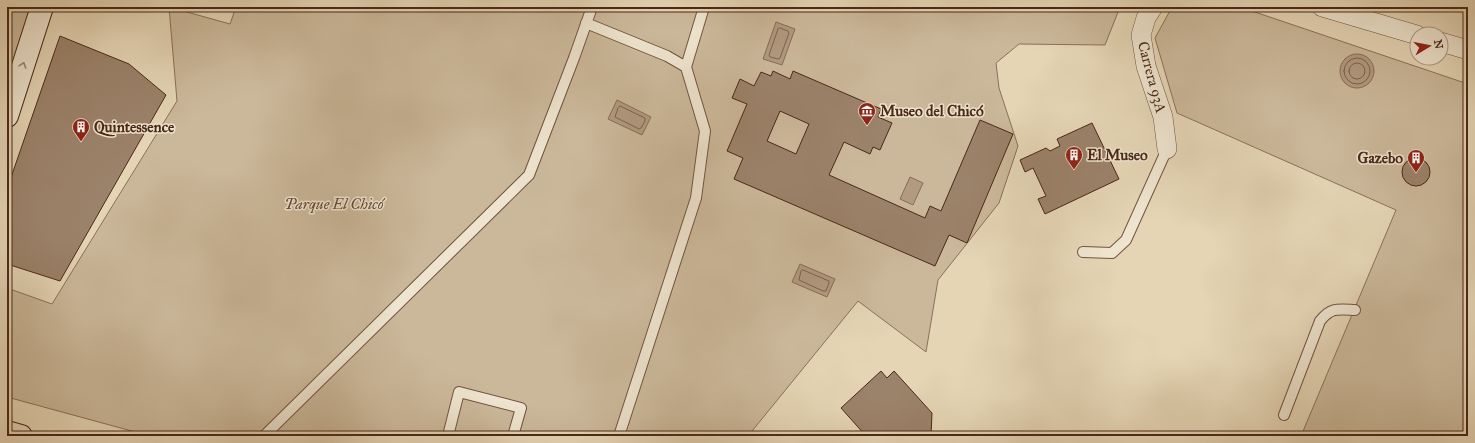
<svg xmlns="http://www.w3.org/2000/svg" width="1475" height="443" viewBox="0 0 1475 443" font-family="'IM FELL Great Primer',serif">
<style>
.green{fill:#cbb89a;stroke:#8b7059}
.water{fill:#b19a80;stroke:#886c56}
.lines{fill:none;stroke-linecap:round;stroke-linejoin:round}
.shore{stroke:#7e614c;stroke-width:1}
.building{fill:#9b826a;stroke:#4b2818;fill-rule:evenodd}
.lane-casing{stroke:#72533f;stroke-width:12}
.street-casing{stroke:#72533f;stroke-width:20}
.secondary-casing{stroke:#4b2818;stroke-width:24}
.primary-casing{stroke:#4b2818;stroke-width:24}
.lane{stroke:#eee4cf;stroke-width:10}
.street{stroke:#eee4cf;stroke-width:19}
.secondary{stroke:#eee4cf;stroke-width:22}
.primary{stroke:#e5d5b5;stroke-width:22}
.oneway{stroke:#9c8674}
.labels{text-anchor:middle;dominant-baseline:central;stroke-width:3;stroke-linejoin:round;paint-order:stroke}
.street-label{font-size:15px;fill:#4b2818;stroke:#eee4cf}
.poi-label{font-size:15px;font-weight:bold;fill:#4b2818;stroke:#eee4cf;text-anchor:start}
.park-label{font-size:15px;font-style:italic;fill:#654532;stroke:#eee4cf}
</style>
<rect width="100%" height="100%" fill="#e5d5b5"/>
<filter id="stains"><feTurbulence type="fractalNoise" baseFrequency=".005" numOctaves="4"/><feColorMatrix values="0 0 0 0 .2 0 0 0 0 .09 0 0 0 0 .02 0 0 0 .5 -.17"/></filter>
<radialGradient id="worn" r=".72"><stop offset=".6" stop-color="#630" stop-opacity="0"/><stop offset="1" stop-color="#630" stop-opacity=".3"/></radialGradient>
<path class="green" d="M7,7H31L7,83Z
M169,7L230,24L236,7H1120L1105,45L1019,44L996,63L999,88L1018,146L999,203L938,280L926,352L858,301L748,436H150L7,397V288L52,304L177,101Z
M1172,7H1240L1468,84V436H1301L1396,210L1177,113L1155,38Z"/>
<path class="water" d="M776,22L795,29L782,65L763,59Z
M1340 71a17 17 0 1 1 34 0a17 17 0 1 1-34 0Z
M617,100L651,117L642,135L608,119Z
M910,177L923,183L913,205L900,199Z
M800,264L835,279L827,297L792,282Z"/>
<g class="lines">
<path class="shore" d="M780,28L788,31L789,33L780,58L778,59L770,57L769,55L778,29Z
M1344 71a13 13 0 1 1 26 0a13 13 0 1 1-26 0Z
M1349 71a8 8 0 1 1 16 0a8 8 0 1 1-16 0Z
M620,106L645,118V121L641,128L639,129L615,117L618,108Z
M803,270L829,281V283L826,291H823L799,280L801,271Z"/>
</g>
<path class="building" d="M60,36L129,64L166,95L60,281L7,264V189Z
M773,71L790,79L793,71L881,109L878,117L892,123L880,150L873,147L870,154L844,142L829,175L925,218L930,206L941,211L980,120L1013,134L967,243L949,235L935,266L734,179L743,158L727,151L747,104L732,98L740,79L754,86L761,72L771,76ZM780,111L809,124L796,154L767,141Z
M1092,123L1119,179L1045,214L1038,199L1046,196L1033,168L1025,172L1020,160L1046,148L1050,151L1060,146L1057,139Z
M1402 172a14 14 0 1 1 28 0a14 14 0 1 1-28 0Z
M881,371L887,378L894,371L932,413L931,436H866L841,408Z"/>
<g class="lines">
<defs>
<path id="lane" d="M586,23L667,56L686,67L705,131L696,198L619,436
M686,67L704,7
M1083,252L1112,253L1126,240L1167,149
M1284,415L1320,321C1331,307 1338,309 1355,310
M264,436L529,175L574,58L592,7
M448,436L459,392L521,408L513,436"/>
<path id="street" d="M1153,7L1146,18L1141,35L1146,66L1163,117L1167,149
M1322,7L1417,35
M1441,42L1468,50"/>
<path id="secondary" d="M7,116L42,7"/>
<path id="primary" d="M7,432L21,436"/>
</defs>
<use href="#lane" class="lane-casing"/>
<use href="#street" class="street-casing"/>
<use href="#secondary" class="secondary-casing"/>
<use href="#primary" class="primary-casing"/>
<use href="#lane" class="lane"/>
<use href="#street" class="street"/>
<use href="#secondary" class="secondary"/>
<use href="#primary" class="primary"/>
</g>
<defs><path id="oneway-chevron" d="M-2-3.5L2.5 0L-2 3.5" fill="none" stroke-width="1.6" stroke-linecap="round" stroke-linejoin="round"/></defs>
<use class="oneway" href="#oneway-chevron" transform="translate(23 65) rotate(-72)"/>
<defs>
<symbol id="museum-pin" viewBox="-11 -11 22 30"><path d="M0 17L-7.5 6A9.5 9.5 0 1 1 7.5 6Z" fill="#8f2418" stroke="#eee4cf"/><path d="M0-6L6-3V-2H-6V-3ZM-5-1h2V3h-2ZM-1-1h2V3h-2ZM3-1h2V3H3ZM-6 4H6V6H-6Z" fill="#fff"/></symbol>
<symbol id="building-pin" viewBox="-11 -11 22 30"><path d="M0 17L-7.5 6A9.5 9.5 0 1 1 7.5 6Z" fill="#8f2418" stroke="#eee4cf"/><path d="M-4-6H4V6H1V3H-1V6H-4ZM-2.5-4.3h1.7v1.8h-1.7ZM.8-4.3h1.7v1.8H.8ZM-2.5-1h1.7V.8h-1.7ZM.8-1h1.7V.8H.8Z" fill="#fff"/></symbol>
</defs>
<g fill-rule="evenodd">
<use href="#museum-pin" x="857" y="101" width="20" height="27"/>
<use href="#building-pin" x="71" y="117" width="20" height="27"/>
<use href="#building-pin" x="1064" y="145" width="20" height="27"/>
<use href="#building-pin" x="1406" y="148" width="20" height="27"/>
</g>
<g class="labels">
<g class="street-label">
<text transform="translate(1152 77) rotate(75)">Carrera 93A</text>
</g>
<g class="poi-label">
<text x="880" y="111">Museo del Chicó</text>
<text x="94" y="127">Quintessence</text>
<text x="1087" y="155">El Museo</text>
<text x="1403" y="158" text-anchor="end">Gazebo</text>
</g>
<g class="park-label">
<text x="334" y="204">Parque El Chicó</text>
</g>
</g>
<rect width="1475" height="443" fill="none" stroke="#e5d5b5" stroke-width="24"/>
<rect x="8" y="8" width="1459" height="427" fill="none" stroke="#4b2818" stroke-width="2"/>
<rect x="12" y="12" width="1451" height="419" fill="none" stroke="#4b2818"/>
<g transform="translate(1429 46) rotate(80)"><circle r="19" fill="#eee4cf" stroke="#ad9986"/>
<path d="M0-3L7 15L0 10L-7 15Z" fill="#8f2418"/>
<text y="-6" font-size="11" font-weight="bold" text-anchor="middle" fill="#4b2818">N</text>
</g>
<rect width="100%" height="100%" filter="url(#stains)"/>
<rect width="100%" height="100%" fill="url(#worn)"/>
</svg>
